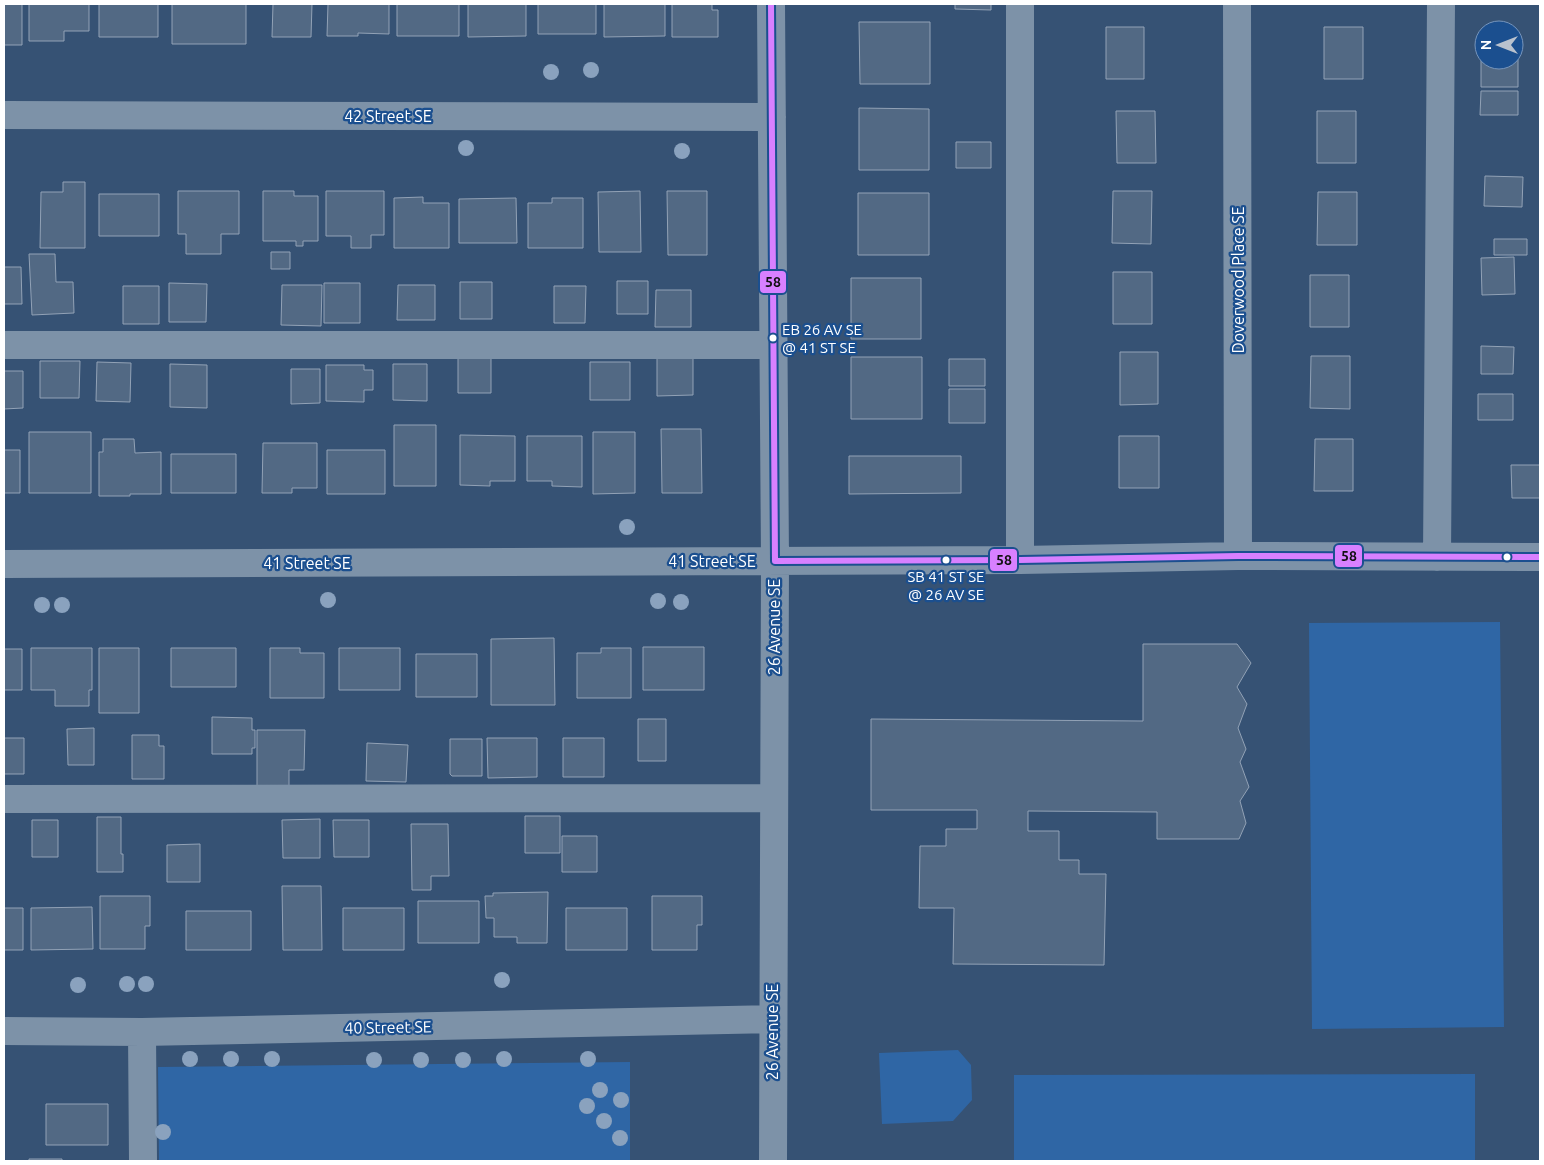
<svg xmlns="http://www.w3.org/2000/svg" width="1544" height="1165" viewBox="0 0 1544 1165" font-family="Ubuntu,sans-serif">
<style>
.green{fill:#2f66a5}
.building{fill:#526984;stroke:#92a2b6}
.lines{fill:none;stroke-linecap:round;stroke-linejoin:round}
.minor{stroke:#7d92a8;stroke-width:28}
.bus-1-casing{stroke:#1b4f8f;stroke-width:10}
.bus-1{stroke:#d880ff;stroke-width:6}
.tree{fill:#8aa2be}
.bus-dot{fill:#fff;stroke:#1b4f8f;stroke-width:2}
.labels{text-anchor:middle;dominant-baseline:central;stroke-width:4.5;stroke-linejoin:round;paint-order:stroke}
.bus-label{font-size:15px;fill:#fff;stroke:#1b4f8f;text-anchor:start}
.street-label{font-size:16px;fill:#fff;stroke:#1b4f8f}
.line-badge{stroke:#1b4f8f;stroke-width:2}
.pale-badge-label{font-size:14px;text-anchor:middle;font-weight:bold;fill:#111}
</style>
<rect width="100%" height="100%" fill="#365274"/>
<path class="green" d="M1500,622L1504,1027L1312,1029L1309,623Z
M958,1050L971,1065L972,1100L953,1121L882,1124L879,1053Z
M630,1062V1161H159L158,1067Z
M1475,1074V1161H1014V1075Z"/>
<path class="building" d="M4,4H22V45H4Z
M29,4H89V31H64V41H29Z
M99,4H158V37H99Z
M172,4H246V44H172Z
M273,4H312L311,37H272Z
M328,4H389V34L358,33V36H327Z
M397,4H459V36H397Z
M468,4H526V36L468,37Z
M538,4H596V34H538Z
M604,4H665V36L604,37Z
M672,4H712V10H718V37H672Z
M955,4H991V10L955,9Z
M859,22H930V84H860Z
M1106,27H1144V79H1106Z
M1324,27H1363V79H1324Z
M1514,49H1518V87H1481V56H1484V60H1514Z
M1481,91H1518V115H1480Z
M859,108L929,109V170H859Z
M1116,111H1155L1156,163H1117Z
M1317,111H1356V163H1317Z
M956,142H991V168H956Z
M1485,176L1523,177L1522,207L1484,206Z
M63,182H85V248H40L41,192H63Z
M178,191H239V234H221V254H186V234H178Z
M263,191H294V196H318V241H303V246H296V241H263Z
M326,191H384V235H371V248H351V236H326Z
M640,191L641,252H599L598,192Z
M667,191H707V255H668Z
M1113,191H1152L1151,244L1112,243Z
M1318,192H1357V245H1317Z
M858,193H929V255H858Z
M99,194H159V236H99Z
M423,197V203H449V248H394V198Z
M516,198L517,243H459V199Z
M552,198H583V248H528V203H552Z
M1494,239H1527V255H1494Z
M271,252H290V269H271Z
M29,254H55L56,282H73L74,313L32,315Z
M1514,257L1515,294L1482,295L1481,258Z
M4,267H21L22,304H4Z
M1113,272H1152V324H1113Z
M1310,275H1349V327H1310Z
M851,278H921V339H851Z
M617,281H648V314H617Z
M460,282H492V319H460Z
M169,283L207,284L206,322H169Z
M324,283H360V323H324Z
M282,285H322L321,326L281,325Z
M398,285H435V320H397Z
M123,286H159V324H123Z
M554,286H586L585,323H554Z
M656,290H691V327H655Z
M1481,346L1514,347L1513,374H1481Z
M1120,352H1158V404L1120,405Z
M1311,356H1350V409L1310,408Z
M693,357V395L657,396V358Z
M851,357H922V419H851Z
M458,358H491V393H458Z
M949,359H985V386H949Z
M40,361H80L79,398H40Z
M97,362L131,363L130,402L96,401Z
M590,362H630V400H590Z
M170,364L207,365V408L170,407Z
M393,364H427V401L393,400Z
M326,365H364V370H373V390H364V402L326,401Z
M291,369H320V403L291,404Z
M4,371H23V408L4,409Z
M949,389H985V423H949Z
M1478,394H1513V420H1478Z
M394,425H436V486H394Z
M661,429H701L702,493H662Z
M29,432H91V493H29Z
M593,432H635V493L593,494Z
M460,435L515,436V481H490V486L460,485Z
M527,436H582V487L552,486V481H527Z
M1119,436H1159V488H1119Z
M103,439H134L135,453L161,452V494H130V496H99V452H103Z
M1315,439H1353V491H1314Z
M263,443H317V488H292V493H262Z
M4,450H20V493H4Z
M327,450H385V494H327Z
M171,454H236V493H171Z
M849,456H961V493L849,494Z
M1511,465H1540V498H1512Z
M554,638L555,705H491V639Z
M1143,644H1237L1251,663L1237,687L1247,704L1238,728L1246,749L1240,762L1249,787L1240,801L1246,823L1239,839H1157V812L1028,811V831H1059V860H1079V874H1106L1104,965L953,964L954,908H919L920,846H946V829H977V810H871V719L1143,721Z
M643,647H704V690H643Z
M31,648H92V690H89V706H55V690H31Z
M99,648H139V713H99Z
M171,648H236V687H171Z
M270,648H300V653H324V698H270Z
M339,648H400V690H339Z
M601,648H631V698H577V653H601Z
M4,649H22V690H4Z
M416,654H477V697H416Z
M212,717L252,718V730H255V748H252V754H212Z
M638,719H666V761H638Z
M94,728V765H68L67,729Z
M257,730H305L304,770H289V786H257Z
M132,735H159V746H164V779H132Z
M4,738H24V774H4Z
M487,738H537V777L488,778Z
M563,738H604V777H563Z
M450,739H482V776H452L450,774Z
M367,743L408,745L406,782L366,781Z
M525,816H560V853H525Z
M97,817H121V854H123V872H97Z
M320,819V858H283L282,820Z
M32,820H58V857H32Z
M333,820H369V857H334Z
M411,824H448L449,876H431V890H412Z
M562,836H597V872H562Z
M200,844V882H167V845Z
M282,886H321L322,950H283Z
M548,892L547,943H517V937H494V918H486L485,896H493V893Z
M100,896H150V926H145V949H100Z
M652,896H702V925H697V950H652Z
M418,901H479V943H418Z
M92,907L93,949L31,950V908Z
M4,908H23V950H4Z
M343,908H404V950H343Z
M566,908H627V950H566Z
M186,911H251V950H186Z
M46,1104H108V1145H46Z
M29,1159H62V1161H29Z"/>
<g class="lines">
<path class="minor" d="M771,4L775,561L773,1161
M1020,4V560
M1237,4L1238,556
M4,115L772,117
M4,345H773
M1437,557L1441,4
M4,564L1020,560L1238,556L1540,557
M4,799L774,798
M4,1031L142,1032L772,1019
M142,1032L143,1161"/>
<defs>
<path id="bus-1" d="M771,4L775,561
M775,561L1020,560L1238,556L1540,557"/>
</defs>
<use href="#bus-1" class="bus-1-casing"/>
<use href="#bus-1" class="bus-1"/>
</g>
<g class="tree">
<circle cx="591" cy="70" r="8"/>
<circle cx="551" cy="72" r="8"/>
<circle cx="466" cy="148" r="8"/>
<circle cx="682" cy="151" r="8"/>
<circle cx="627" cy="527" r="8"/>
<circle cx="328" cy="600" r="8"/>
<circle cx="658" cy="601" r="8"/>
<circle cx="681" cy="602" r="8"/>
<circle cx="42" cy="605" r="8"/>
<circle cx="62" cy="605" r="8"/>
<circle cx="502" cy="980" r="8"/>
<circle cx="127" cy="984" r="8"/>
<circle cx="146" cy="984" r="8"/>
<circle cx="78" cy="985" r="8"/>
<circle cx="190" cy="1059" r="8"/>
<circle cx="231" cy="1059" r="8"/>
<circle cx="272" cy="1059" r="8"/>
<circle cx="504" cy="1059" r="8"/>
<circle cx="588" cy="1059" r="8"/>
<circle cx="374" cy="1060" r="8"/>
<circle cx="421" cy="1060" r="8"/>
<circle cx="463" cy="1060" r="8"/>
<circle cx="600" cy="1090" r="8"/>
<circle cx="621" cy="1100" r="8"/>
<circle cx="587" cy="1106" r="8"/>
<circle cx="604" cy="1121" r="8"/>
<circle cx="163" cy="1132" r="8"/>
<circle cx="620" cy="1138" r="8"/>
</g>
<g class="bus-dot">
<circle cx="773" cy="338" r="4.5"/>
<circle cx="1507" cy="557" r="4.5"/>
<circle cx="946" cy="560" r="4.5"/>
</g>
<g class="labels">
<g class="bus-label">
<text x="782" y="329">EB 26 AV SE<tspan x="782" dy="18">@ 41 ST SE</tspan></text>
<text x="946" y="576" text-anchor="middle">SB 41 ST SE<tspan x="946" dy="18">@ 26 AV SE</tspan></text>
</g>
<g class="street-label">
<text x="388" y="116">42 Street SE</text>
<text transform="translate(1238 280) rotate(-90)">Doverwood Place SE</text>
<text x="712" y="561">41 Street SE</text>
<text x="307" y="563">41 Street SE</text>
<text transform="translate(774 627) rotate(-90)">26 Avenue SE</text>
<text transform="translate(388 1027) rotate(-1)">40 Street SE</text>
<text transform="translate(772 1032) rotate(-90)">26 Avenue SE</text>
</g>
</g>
<g class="line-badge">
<rect x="759" y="270" width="28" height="24" rx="5" fill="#d880ff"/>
<rect x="1334" y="544" width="29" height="24" rx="5" fill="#d880ff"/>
<rect x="989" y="548" width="29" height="24" rx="5" fill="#d880ff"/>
</g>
<g class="pale-badge-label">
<text x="773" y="287">58</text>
<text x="1349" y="561">58</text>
<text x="1004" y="565">58</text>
</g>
<rect width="1544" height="1165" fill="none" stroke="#ffffff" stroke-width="10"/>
<g transform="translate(1499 45) rotate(270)"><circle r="24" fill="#1b4f8f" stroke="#7695bc"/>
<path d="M0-4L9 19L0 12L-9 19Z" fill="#b9c2ce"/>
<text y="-8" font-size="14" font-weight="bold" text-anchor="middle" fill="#ffffff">N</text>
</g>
</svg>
